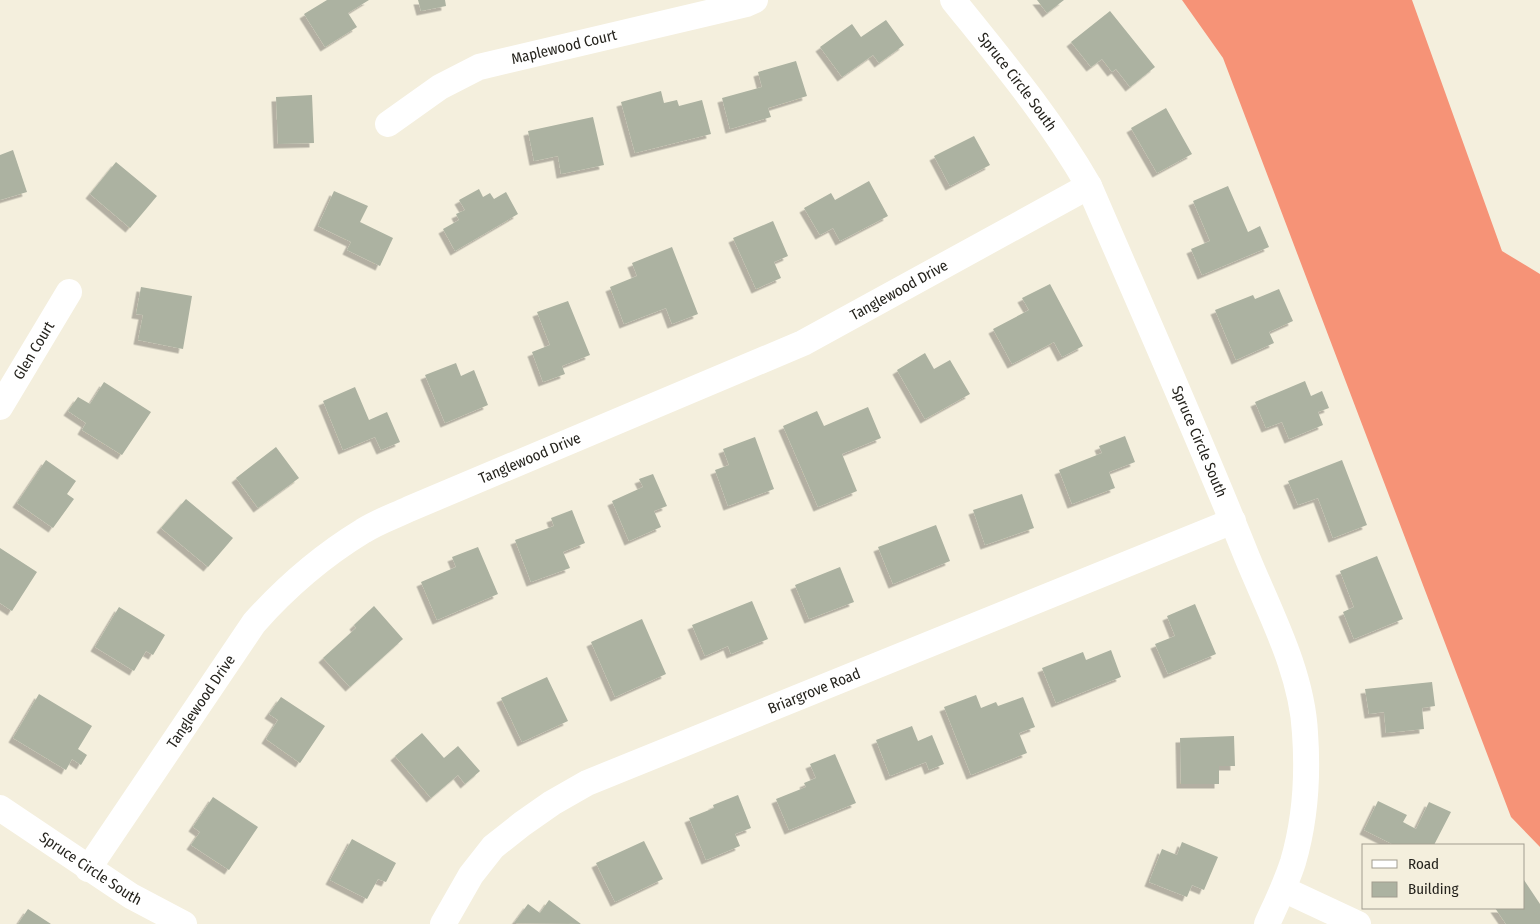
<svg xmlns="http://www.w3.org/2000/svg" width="1540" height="924" viewBox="0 0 1540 924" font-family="'Fira Sans Condensed',sans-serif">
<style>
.forest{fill:#f69377}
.building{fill:#acb2a1;filter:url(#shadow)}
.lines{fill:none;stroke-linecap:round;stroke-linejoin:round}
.minor{stroke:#fff;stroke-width:26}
.labels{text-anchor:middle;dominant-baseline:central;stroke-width:5;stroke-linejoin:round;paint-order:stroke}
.street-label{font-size:15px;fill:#25231d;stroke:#f4efdd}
</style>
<defs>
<filter id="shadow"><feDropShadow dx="-4.5" dy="4.5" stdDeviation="0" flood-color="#0004"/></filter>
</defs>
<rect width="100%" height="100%" fill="#f4efdd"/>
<path class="forest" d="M1182,0H1412L1502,251L1540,274V847L1511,817L1223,58Z"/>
<path class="building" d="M327,0H369L348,13L357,27L325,47L304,14Z
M418,0H445L446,6L421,11Z
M1037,0H1064L1047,13Z
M1110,11L1155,67L1130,87L1116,69L1112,72L1102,59L1091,67L1071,42Z
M886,20L904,45L879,63L873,55L842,77L820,47L852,24L861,37Z
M796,61L807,96L768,108L771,117L730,129L722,98L762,87L758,72Z
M661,91L664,103L677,100L679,106L702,100L711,134L635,153L621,102Z
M312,95L314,143L278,144L276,97Z
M1166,108L1192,154L1157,173L1131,128Z
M593,117L604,165L561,174L558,156L534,161L528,131Z
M974,136L990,165L950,186L934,156Z
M13,150L27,192L0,200V155Z
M116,162L157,196L130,228L90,194Z
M869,181L888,216L840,241L833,228L820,235L804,208L831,193L835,200Z
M1228,186L1248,232L1260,226L1269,247L1202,275L1191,249L1210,241L1193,201Z
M479,189L483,197L490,193L494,199L506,192L518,214L455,251L443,229L459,220L456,214L465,210L459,200Z
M334,191L368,206L360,222L393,238L380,266L347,250L351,242L318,226Z
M773,221L788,256L774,262L781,278L756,289L733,238Z
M672,247L698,314L672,324L666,308L624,324L610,287L637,276L632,263Z
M1050,284L1083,346L1062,357L1054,342L1012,364L993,329L1029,310L1022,298Z
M141,287L192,296L183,349L138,340L143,315L136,314Z
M1279,289L1293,321L1269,332L1274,343L1236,360L1215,310L1253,295L1255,299Z
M568,301L590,355L562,366L565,374L543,382L532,352L550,345L537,312Z
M925,353L934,369L950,360L970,394L925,419L897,370Z
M456,363L461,376L474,370L488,405L445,423L425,375Z
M1305,381L1311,396L1322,391L1329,408L1318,412L1323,425L1289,439L1282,422L1266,428L1255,402Z
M104,382L151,412L122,455L82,430L86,423L68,411L78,397L90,404Z
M355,387L369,420L387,412L400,442L381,450L375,437L343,450L323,401Z
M868,407L881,438L842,454L857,491L818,507L783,426L817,411L824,426Z
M1125,436L1135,462L1109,472L1115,488L1072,504L1059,470L1102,453L1099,446Z
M755,437L774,489L728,506L715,470L729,465L723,449Z
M276,447L299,478L258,508L236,478Z
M46,460L76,481L67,494L74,499L53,528L17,503Z
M1342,460L1367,525L1333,538L1318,498L1298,505L1288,481Z
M653,474L667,506L654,511L661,527L629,541L612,501L643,487L639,479Z
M1022,494L1034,528L985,545L973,510Z
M186,499L233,538L208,567L161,528Z
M572,510L585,543L563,552L570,568L531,582L515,540L554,526L551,518Z
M936,525L950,561L893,584L878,547Z
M478,547L498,594L437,620L421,582L456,567L452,557Z
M0,548L37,572L12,611L0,603Z
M1377,556L1403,619L1354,639L1343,612L1354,607L1340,571Z
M840,567L854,602L809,619L795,585Z
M752,601L768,639L731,654L728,646L705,656L692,625Z
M1195,604L1216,654L1168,674L1155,644L1175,636L1167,616Z
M374,606L403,639L350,687L323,658L356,628L354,625Z
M119,607L165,635L153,655L146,651L134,671L95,647Z
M642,619L666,674L615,697L591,642Z
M1111,650L1121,677L1056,703L1042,668L1083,652L1086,660Z
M547,677L568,721L522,742L501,698Z
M1432,682L1435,706L1422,708L1424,729L1386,733L1384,712L1369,714L1365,689Z
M39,694L92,726L78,749L87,755L81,765L72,759L66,770L13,738Z
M976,695L981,708L996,702L998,706L1023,697L1035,727L1019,733L1027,753L971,775L944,707Z
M281,697L325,726L300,763L266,739L278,720L269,714Z
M912,726L918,741L932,735L944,764L929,770L926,762L890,776L876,740Z
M422,733L444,758L458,746L480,771L465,784L458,775L431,798L395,756Z
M1234,736L1235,766H1219V784H1181L1180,738Z
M835,754L856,803L789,830L776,799L806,787L804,783L816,778L810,764Z
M738,795L751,828L735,834L740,846L706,860L689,818L714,808L713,805Z
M213,797L258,827L229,870L191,845L200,832L193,827Z
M1378,801L1407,815L1403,822L1416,829L1429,802L1451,812L1434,845H1391L1392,844L1364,830Z
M352,839L396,863L386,882L378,879L367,899L330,880Z
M644,841L663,879L615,902L596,863Z
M1182,842L1218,857L1204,890L1192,885L1187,897L1149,882L1162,849L1177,855Z
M1524,880L1540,904V924H1506L1495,908H1524Z
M549,900L581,924L514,923L528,904L540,913Z
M28,909L51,924H18Z"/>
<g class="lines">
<g class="minor">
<path id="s1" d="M953,0C1002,61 1050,118 1089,186C1142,309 1197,432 1247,557C1270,613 1302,672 1305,733C1308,775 1305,821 1293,862C1286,884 1276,904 1267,924"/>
<path id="s2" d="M388,124L440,87L479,67L746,4L755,0"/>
<path id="s3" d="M0,407L69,292"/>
<path id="s4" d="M0,808L131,896L184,924"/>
<path id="s5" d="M88,869L254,623C286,587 322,556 363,531C377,522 394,516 409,509L803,343L1089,186"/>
<path d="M1283,889L1358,924"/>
<path id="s6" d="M443,924L471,875L493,847L522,824L552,803L587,783L1233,521"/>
</g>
</g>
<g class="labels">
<g class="street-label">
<text stroke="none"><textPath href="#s2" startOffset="195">Maplewood Court</textPath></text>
<text stroke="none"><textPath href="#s1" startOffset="104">Spruce Circle South</textPath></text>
<text stroke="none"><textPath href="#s5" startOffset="1028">Tanglewood Drive</textPath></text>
<text stroke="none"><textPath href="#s3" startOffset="66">Glen Court</textPath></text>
<text stroke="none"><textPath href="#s1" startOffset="509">Spruce Circle South</textPath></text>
<text stroke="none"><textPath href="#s5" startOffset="622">Tanglewood Drive</textPath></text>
<text stroke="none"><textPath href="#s6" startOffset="451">Briargrove Road</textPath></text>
<text stroke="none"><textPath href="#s5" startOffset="202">Tanglewood Drive</textPath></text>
<text stroke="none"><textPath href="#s4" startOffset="109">Spruce Circle South</textPath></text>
</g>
</g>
<rect x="1362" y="844" width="162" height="65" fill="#f4efdd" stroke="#a19d90"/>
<rect x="1372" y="860" width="25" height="8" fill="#ffffff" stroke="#a19d90"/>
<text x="1408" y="869" font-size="15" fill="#25231d">Road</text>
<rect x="1372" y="882" width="25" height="15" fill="#acb2a1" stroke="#a19d90"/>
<text x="1408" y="894" font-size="15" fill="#25231d">Building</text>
</svg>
